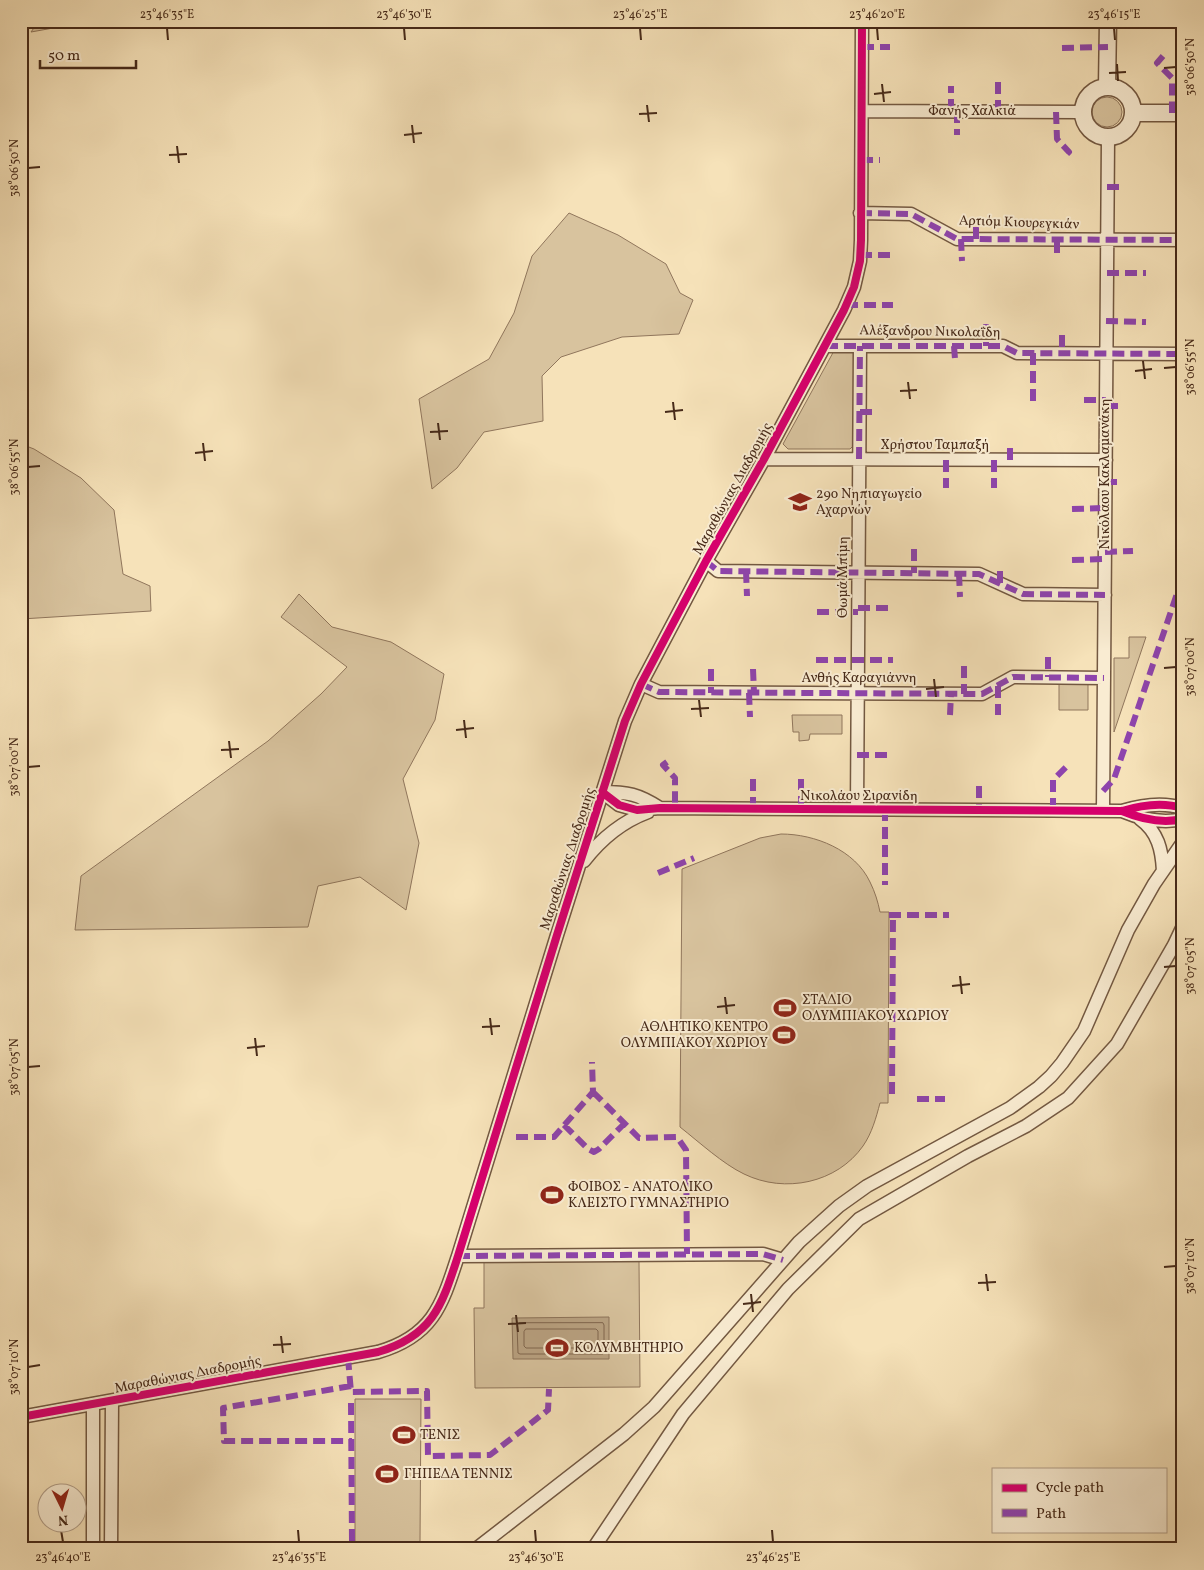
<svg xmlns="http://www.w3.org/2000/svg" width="1204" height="1570" viewBox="0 0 1204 1570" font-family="Vollkorn,serif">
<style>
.green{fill:#d8c39e;stroke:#90765c}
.water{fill:#baa383;stroke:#8c7359}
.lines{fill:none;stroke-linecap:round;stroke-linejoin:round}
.shore{stroke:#80664e;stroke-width:1}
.minor-casing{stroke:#735841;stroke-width:15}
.tertiary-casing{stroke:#735841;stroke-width:19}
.minor{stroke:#f9ecd2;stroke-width:12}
.tertiary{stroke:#f9ecd2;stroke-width:16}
.quiet{stroke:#8e44ad;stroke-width:6;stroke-dasharray:12 6;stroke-linecap:butt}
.cycleway-casing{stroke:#f9ecd2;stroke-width:11}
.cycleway{stroke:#d6006c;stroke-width:8}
.ticks{fill:none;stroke:#472a19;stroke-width:2}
.labels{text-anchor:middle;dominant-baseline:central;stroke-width:4;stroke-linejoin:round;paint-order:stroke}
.street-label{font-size:14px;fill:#472a19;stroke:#f9ecd2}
.poi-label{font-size:14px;fill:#472a19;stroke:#f9ecd2;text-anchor:start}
.neatline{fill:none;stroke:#472a19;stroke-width:2}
.ticks-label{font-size:12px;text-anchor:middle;fill:#472a19}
</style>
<rect width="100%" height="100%" fill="#f6e2b9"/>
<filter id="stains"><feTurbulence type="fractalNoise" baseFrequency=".004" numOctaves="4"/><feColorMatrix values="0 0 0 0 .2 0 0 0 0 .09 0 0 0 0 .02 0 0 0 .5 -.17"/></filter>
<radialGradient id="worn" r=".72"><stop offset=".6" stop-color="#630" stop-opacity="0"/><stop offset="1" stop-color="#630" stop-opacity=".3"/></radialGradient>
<path class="green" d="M39,21H92L31,32Z
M1092 112a15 15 0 1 1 30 0a15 15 0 1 1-30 0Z
M569,213L618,235L666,264L680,293L693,300L679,334L622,337L561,357L542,376L543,421L484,432L457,468L432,489L419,399L489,359L514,313L532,256Z
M835,349L854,352L856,443L850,449H788L783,444Z
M21,444L34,449L81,478L114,510L123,574L150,586L151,611L21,619Z
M299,594L332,627L391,642L444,674L435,720L403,779L419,843L406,910L360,877L318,886L308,927L75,930L81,876L268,741L321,694L347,667L281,617Z
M1129,637H1146L1114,732V658H1129Z
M1059,682H1088V710H1059Z
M792,715H842V734H810L809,740L799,741V732H793Z
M781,834C815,834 855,850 870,882C875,892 878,902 880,912H889L888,1103H880C876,1118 872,1133 863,1146C837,1183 785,1194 744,1174C723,1164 699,1142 680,1127L682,869L760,838Z
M639,1261L640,1387L475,1388L474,1308H484V1262Z
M355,1399H421L420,1542H355Z"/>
<path class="water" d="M609,1317V1359H513L512,1318Z"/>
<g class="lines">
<path class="shore" d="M603,1323L604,1325V1351L603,1354H520L518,1353L517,1325L519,1323Z
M526,1329H596L598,1331V1345L596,1348H526L524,1346V1332Z"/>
<defs>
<path id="minor" d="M862,111L1082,112
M860,213L911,214L957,239L1183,240
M826,346H1003L1017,353L1183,354
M764,459L1106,460
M706,561L718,571L979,574L1023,594L1105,595
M641,684L659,692L982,694L1013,677L1104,678
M602,792L619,805L637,810L660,808L1122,811C1141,805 1163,802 1183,808
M602,792C628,792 638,794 660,808
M857,808L860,346
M1103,810L1108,138
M1122,811C1141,819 1161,824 1183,819
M1140,819C1158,832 1162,850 1163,871
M584,861C601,839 621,822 648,812
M458,1256L763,1254L783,1260
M21,1417L378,1352C433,1336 442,1305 458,1256L557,935L625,721L641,684L706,561L764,459L844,310L854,287L860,261L861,240L862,21
M93,1549V1405
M111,1549L112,1402
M476,1549L624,1434L654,1407L799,1242L839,1206L867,1186L1010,1108L1039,1087L1051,1076L1062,1063L1084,1031L1128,930L1154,884L1183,842
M593,1549L683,1414L788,1289L859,1219L968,1156L1026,1126L1068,1098L1117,1044L1174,945L1183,926"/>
<path id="tertiary" d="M1083 112a25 25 0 1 1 50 0a25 25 0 1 1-50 0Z
M1107,87L1108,21
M1133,113H1183"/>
</defs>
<use href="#minor" class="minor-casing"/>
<use href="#tertiary" class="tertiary-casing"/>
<use href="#minor" class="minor"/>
<use href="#tertiary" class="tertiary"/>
<path class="quiet" d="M862,47H890
M1062,48L1108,47
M1163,56L1157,63L1172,78V113
M998,82V112
M951,111V86
M957,111V135
M1056,112L1057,139L1069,152L1067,154
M861,160H880
M1107,187H1125
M860,213L911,214L957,239L1183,240
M976,227V239
M961,239L962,261
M1057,253V240
M860,255H893
M1107,273H1146
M846,305H893
M1106,321L1146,322
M986,324V346
M1062,335V353
M826,346H1003L1017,353L1183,354
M954,346L955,359
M1033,353V401
M1084,400H1106
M1106,406H1123
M860,412H878
M859,459L860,346
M946,460V488
M994,460V488
M1010,460V443
M1105,482H1122
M1072,509L1105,508
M914,549V573
M1105,552L1133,551
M1072,560L1105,559
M706,561L718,571L979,574L1023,594L1105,595
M746,571L747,596
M959,574L960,597
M1000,583V566
M858,608H893
M817,612H858
M1048,657V677
M816,660H893
M964,666V694
M711,669V693
M753,669L754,693
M641,684L659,692L982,694L1013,677L1104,678
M998,686V715
M749,693L750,717
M950,715L951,694
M857,755H887
M667,762L663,765L675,778V808
M753,779V808
M979,786V809
M1103,791L1114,779L1183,576
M801,808V779
M885,809V885
M1053,810V780L1066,767L1062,764
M658,873L694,858
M889,915H949
M593,1092L639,1138L677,1137L686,1150L687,1254
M892,1094L893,915
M917,1099H945
M564,1125L588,1149L594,1152L599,1149L624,1124
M516,1137H554L593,1092L592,1062
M458,1256L763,1254L783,1260
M348,1358L351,1392L427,1391L428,1456L490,1455L548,1410L549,1389
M351,1386L223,1408L224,1441H352
M351,1403L352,1541"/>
<defs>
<path id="cycleway" d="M602,792L619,805L637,810L660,808L1122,811C1141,805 1163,802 1183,808
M1122,811C1141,819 1161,824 1183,819
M21,1417L378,1352C433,1336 442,1305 458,1256L557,935L625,721L641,684L706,561L764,459L844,310L854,287L860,261L861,240L862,21"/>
</defs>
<use href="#cycleway" class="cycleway-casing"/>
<use href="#cycleway" class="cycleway"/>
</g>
<path class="ticks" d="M167,28L168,40M404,28L405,40M640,28L641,40M877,28L878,40M1114,28L1115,40M1117,64L1118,81M1164,68L1176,67M1109,73L1126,72M882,84L884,102M874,94L891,92M647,105L649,122M639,114L657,113M412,125L414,143M404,135L422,133M177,146L179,163M169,155L187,154M28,168L40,167M1143,361L1145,379M1164,368L1176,367M1135,371L1152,369M908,382L910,399M900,391L917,390M673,402L675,420M665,412L683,410M438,423L440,440M430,432L448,431M203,443L205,461M195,453L213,451M28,467L40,466M1164,668L1176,667M934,679L936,697M926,689L944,687M699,700L701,717M691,709L709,708M464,720L466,738M456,730L474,728M229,741L231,758M221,750L239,749M28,767L40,766M1164,967L1176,966M960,976L962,994M952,986L970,984M725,997L727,1014M717,1007L735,1005M490,1018L492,1035M482,1027L500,1026M255,1038L257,1056M247,1048L265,1046M28,1067L40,1066M1164,1267L1176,1266M986,1274L988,1291M978,1283L996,1282M751,1294L753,1312M743,1304L761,1302M516,1315L518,1332M508,1324L526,1323M281,1336L283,1353M273,1345L291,1344M28,1367L40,1365M61,1530L63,1542M298,1530L299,1542M535,1530L536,1542M772,1530L773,1542"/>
<defs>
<symbol id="school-bare" viewBox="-9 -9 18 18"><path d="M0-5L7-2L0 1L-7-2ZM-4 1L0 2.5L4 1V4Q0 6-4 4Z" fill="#8f2418" stroke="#f9ecd2" stroke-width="2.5" paint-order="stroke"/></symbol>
<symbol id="stadium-bare" viewBox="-9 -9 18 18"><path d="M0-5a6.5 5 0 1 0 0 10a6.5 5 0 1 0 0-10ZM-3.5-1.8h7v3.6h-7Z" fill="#8f2418" stroke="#f9ecd2" stroke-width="2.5" paint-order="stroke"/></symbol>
</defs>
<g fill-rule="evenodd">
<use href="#school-bare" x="784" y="486" width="32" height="32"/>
<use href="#stadium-bare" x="769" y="992" width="32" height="32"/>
<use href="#stadium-bare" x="768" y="1019" width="32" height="32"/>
<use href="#stadium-bare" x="536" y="1179" width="32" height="32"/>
<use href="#stadium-bare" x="541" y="1332" width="32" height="32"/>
<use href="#stadium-bare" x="388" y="1419" width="32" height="32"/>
<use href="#stadium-bare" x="371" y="1458" width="32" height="32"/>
</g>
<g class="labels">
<g class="street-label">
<text x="972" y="111">Φανής Χαλκιά</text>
<text transform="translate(1019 223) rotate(2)">Αρτιόμ Κιουρεγκιάν</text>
<text transform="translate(930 332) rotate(1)">Αλέξανδρου Νικολαΐδη</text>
<text x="935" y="445">Χρήστου Ταμπαξή</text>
<text transform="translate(1105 474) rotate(-90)">Νικόλαου Κακλαμανάκη</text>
<text transform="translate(733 489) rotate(-61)">Μαραθώνιας Διαδρομής</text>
<text transform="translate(843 577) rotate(-90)">Θωμά Μπίμη</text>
<text x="859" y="678">Ανθής Καραγιάννη</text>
<text x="859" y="796">Νικολάου Σιρανίδη</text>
<text transform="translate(568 859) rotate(-72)">Μαραθώνιας Διαδρομής</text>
<text transform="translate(188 1375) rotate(-11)">Μαραθώνιας Διαδρομής</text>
</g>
<g class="poi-label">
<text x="816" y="494">29ο Νηπιαγωγείο<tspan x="816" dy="16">Αχαρνών</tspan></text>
<text x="802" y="1000">ΣΤΑΔΙΟ<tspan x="802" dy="16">ΟΛΥΜΠΙΑΚΟΥ ΧΩΡΙΟΥ</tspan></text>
<text x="768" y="1027" text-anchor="end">ΑΘΛΗΤΙΚΟ ΚΕΝΤΡΟ<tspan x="768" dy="16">ΟΛΥΜΠΙΑΚΟΥ ΧΩΡΙΟΥ</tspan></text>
<text x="568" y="1187">ΦΟΙΒΟΣ - ΑΝΑΤΟΛΙΚΟ<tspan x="568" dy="16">ΚΛΕΙΣΤΟ ΓΥΜΝΑΣΤΗΡΙΟ</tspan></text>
<text x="574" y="1348">ΚΟΛΥΜΒΗΤΗΡΙΟ</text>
<text x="420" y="1435">ΤΕΝΙΣ</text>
<text x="404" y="1474">ΓΗΠΕΔΑ ΤΕΝΝΙΣ</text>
</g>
</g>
<rect width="1204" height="1570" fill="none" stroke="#f6e2b9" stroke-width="55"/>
<rect x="992" y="1468" width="175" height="65" fill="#f9ecd2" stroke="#b29e88"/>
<rect x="1002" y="1484" width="25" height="8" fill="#d6006c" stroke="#b29e88"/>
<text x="1036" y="1492" font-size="15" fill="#472a19">Cycle path</text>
<rect x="1002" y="1509" width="25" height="8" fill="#8e44ad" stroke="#b29e88"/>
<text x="1036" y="1518" font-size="15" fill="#472a19">Path</text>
<g transform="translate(62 1508) rotate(175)"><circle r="24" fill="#f9ecd2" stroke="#b29e88"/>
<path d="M0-4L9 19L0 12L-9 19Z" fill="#8f2418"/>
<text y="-8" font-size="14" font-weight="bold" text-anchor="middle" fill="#472a19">N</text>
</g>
<path d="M40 60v8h96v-8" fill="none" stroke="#472a19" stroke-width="2.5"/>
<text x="48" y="60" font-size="15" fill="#472a19" stroke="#f9ecd2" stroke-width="4" paint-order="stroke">50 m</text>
<rect x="28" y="28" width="1148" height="1514" class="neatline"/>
<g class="ticks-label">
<text x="167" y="18">23°46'35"E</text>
<text x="404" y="18">23°46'30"E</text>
<text x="640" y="18">23°46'25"E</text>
<text x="877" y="18">23°46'20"E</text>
<text x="1114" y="18">23°46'15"E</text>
<text transform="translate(1190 67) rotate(-90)" y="4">38°06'50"N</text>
<text transform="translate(14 168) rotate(-90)" y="4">38°06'50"N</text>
<text transform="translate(1190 367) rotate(-90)" y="4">38°06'55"N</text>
<text transform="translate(14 467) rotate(-90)" y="4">38°06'55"N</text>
<text transform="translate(1190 667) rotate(-90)" y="4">38°07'00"N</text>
<text transform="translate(14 767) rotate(-90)" y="4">38°07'00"N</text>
<text transform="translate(1190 966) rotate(-90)" y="4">38°07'05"N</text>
<text transform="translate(14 1067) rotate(-90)" y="4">38°07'05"N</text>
<text transform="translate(1190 1266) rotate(-90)" y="4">38°07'10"N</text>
<text transform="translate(14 1367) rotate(-90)" y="4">38°07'10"N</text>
<text x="63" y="1561">23°46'40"E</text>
<text x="299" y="1561">23°46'35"E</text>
<text x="536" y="1561">23°46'30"E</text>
<text x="773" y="1561">23°46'25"E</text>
</g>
<rect width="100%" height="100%" filter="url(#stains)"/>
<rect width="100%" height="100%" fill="url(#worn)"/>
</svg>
